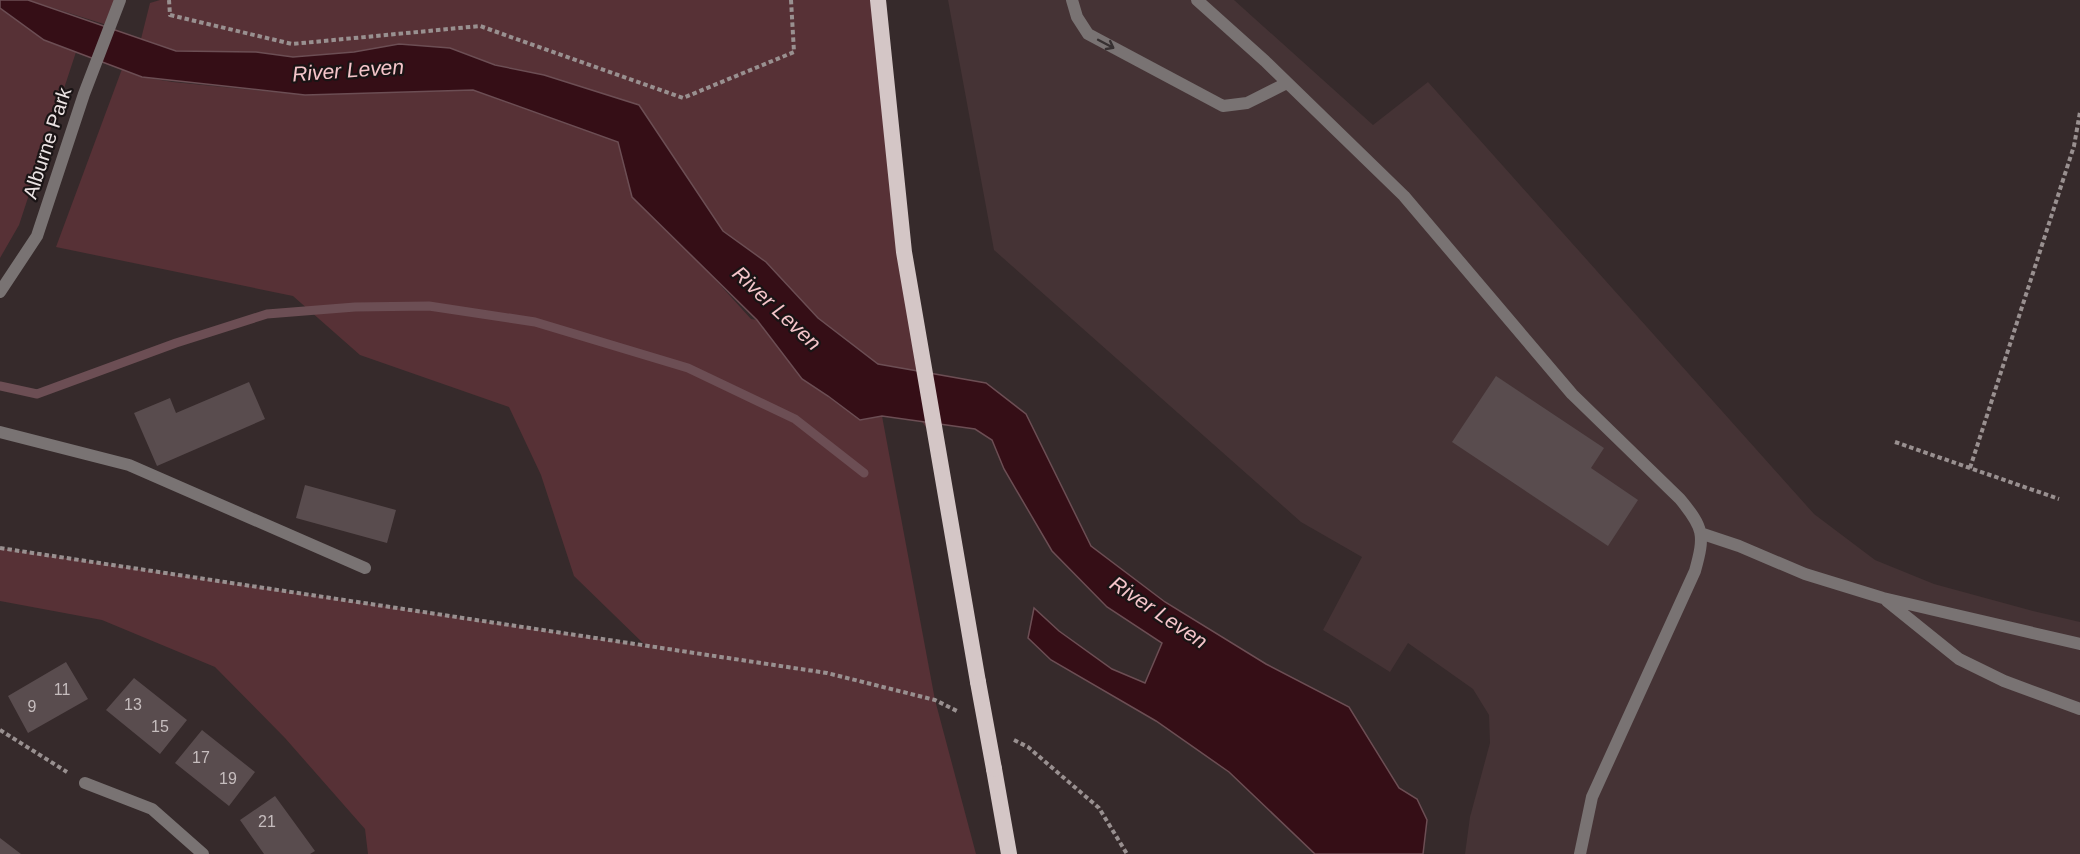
<svg xmlns="http://www.w3.org/2000/svg" width="2080" height="854" viewBox="0 0 2080 854" font-family="Helvetica,sans-serif">
<style>
.built{fill:#453335}
.green{fill:#573136}
.water{fill:#350e16;stroke:#6c4e54;stroke-width:1.5}
.lines{fill:none;stroke-linecap:round;stroke-linejoin:round}
.stream{stroke:#6c4e54;stroke-width:9}
.building{fill:#594c4e}
.path{stroke:#999090;stroke-width:4;stroke-dasharray:4.5 3;stroke-linecap:butt}
.service{stroke:#797373;stroke-width:12}
.minor{stroke:#797373;stroke-width:12}
.trunk{stroke:#d4c6c6;stroke-width:16}
.trunk-bridge{stroke:#d4c6c6;stroke-width:16}
.oneway{stroke:#363031}
.labels{text-anchor:middle;dominant-baseline:central;stroke-width:4.5;stroke-linejoin:round;paint-order:stroke}
.number-label{font-size:16px;fill:#c6bdbe}
.street-label{font-size:20px;fill:#ebe3e3;stroke:#1a1415}
.water-label{font-size:21px;font-style:italic;fill:#f5c5ca;stroke:#1a1415}
</style>
<rect width="100%" height="100%" fill="#362a2b"/>
<path class="built" d="M948,0H1234L1373,125L1428,82L1814,514L1875,560L1934,584L2033,611L2080,622V854H1465L1470,817L1490,743L1489,715L1473,689L1408,643L1390,672L1323,630L1362,557L1301,522L994,250Z"/>
<path class="green" d="M28,0H120L110,26Z
M160,0H878L935,439L878,364L818,318L766,262L723,231L639,105L544,75L399,44L354,52L293,57L256,52L176,51L141,39L150,3Z
M0,8L44,40L76,52L19,225L0,258Z
M122,69L142,77L173,82L305,95L473,90L618,142L632,197L692,254L751,319L757,320L802,379L828,396L860,420L882,416L935,700L976,854H368L365,829L285,738L215,667L102,620L0,601V548L646,646L574,576L541,475L509,407L360,355L293,296L56,247Z"/>
<path class="water" d="M0,0H28L176,51L256,52L293,57L354,52L399,44L450,48L495,65L544,75L639,105L723,231L766,262L818,318L878,364L986,383L1026,414L1091,546L1165,602L1266,664L1349,707L1399,788L1417,799L1427,820L1423,854H1315L1229,772L1156,721L1051,660L1028,638L1034,608L1059,631L1112,669L1145,683L1162,643L1107,607L1052,551L1004,469L992,440L975,429L882,416L860,420L828,396L802,379L757,320L632,197L618,142L473,90L305,95L142,77L44,40L0,8Z"/>
<g class="lines">
<path class="stream" d="M0,386L37,394L176,343L267,314L355,307L429,306L535,322L688,368L795,419L864,473"/>
</g>
<path class="building" d="M1496,376L1604,448L1591,468L1638,500L1608,546L1452,442Z
M249,382L265,419L157,466L134,413L170,398L176,413Z
M305,485L396,510L387,543L296,518Z
M66,662L88,699L28,733L8,696Z
M134,678L187,720L160,754L106,710Z
M202,730L255,772L229,806L175,763Z
M275,796L315,851L310,854H264L240,820Z
M0,838L21,854H0Z"/>
<g class="lines">
<path class="path" d="M169,0L170,15L292,44L480,26L683,98L794,52L791,0
M1895,442L2059,499
M1970,468L2074,146L2080,112
M0,548L827,673L935,700L959,712
M0,730L67,772
M1014,740L1028,747L1099,808L1127,854"/>
<path class="service" d="M1072,0L1077,17L1088,34L1223,106L1247,103L1287,83
M1197,0L1265,61L1404,196L1572,394L1680,499C1704,528 1705,535 1695,571L1592,797L1580,854
M0,432L129,465L365,568
M1703,534L1739,546L1805,574L1883,598L2080,644
M1887,601L1959,659L2004,681L2080,709"/>
<path class="minor" d="M0,292L37,236L84,94L120,0
M85,783L152,809L203,854"/>
<path class="trunk" d="M878,0L904,252L978,682
M994,769L1009,854"/>
<path class="trunk-bridge" d="M978,682L994,769"/>
</g>
<defs><path id="oneway-shaft" d="M-6 0H5M1.5-3L5.5 0L1.5 3" fill="none" stroke-width="1.6" stroke-linecap="round" stroke-linejoin="round" transform="scale(1.5)"/></defs>
<use class="oneway" href="#oneway-shaft" transform="translate(1106 44) rotate(28)"/>
<g class="labels">
<g class="number-label">
<text x="62" y="689">11</text>
<text x="133" y="704">13</text>
<text x="32" y="706">9</text>
<text x="160" y="726">15</text>
<text x="201" y="757">17</text>
<text x="228" y="778">19</text>
<text x="267" y="821">21</text>
</g>
<g class="street-label">
<text transform="translate(47 143) rotate(-72)">Alburne Park</text>
</g>
<g class="water-label">
<text transform="translate(348 70) rotate(-4)">River Leven</text>
<text transform="translate(777 308) rotate(43)">River Leven</text>
<text transform="translate(1159 612) rotate(34)">River Leven</text>
</g>
</g>
</svg>
